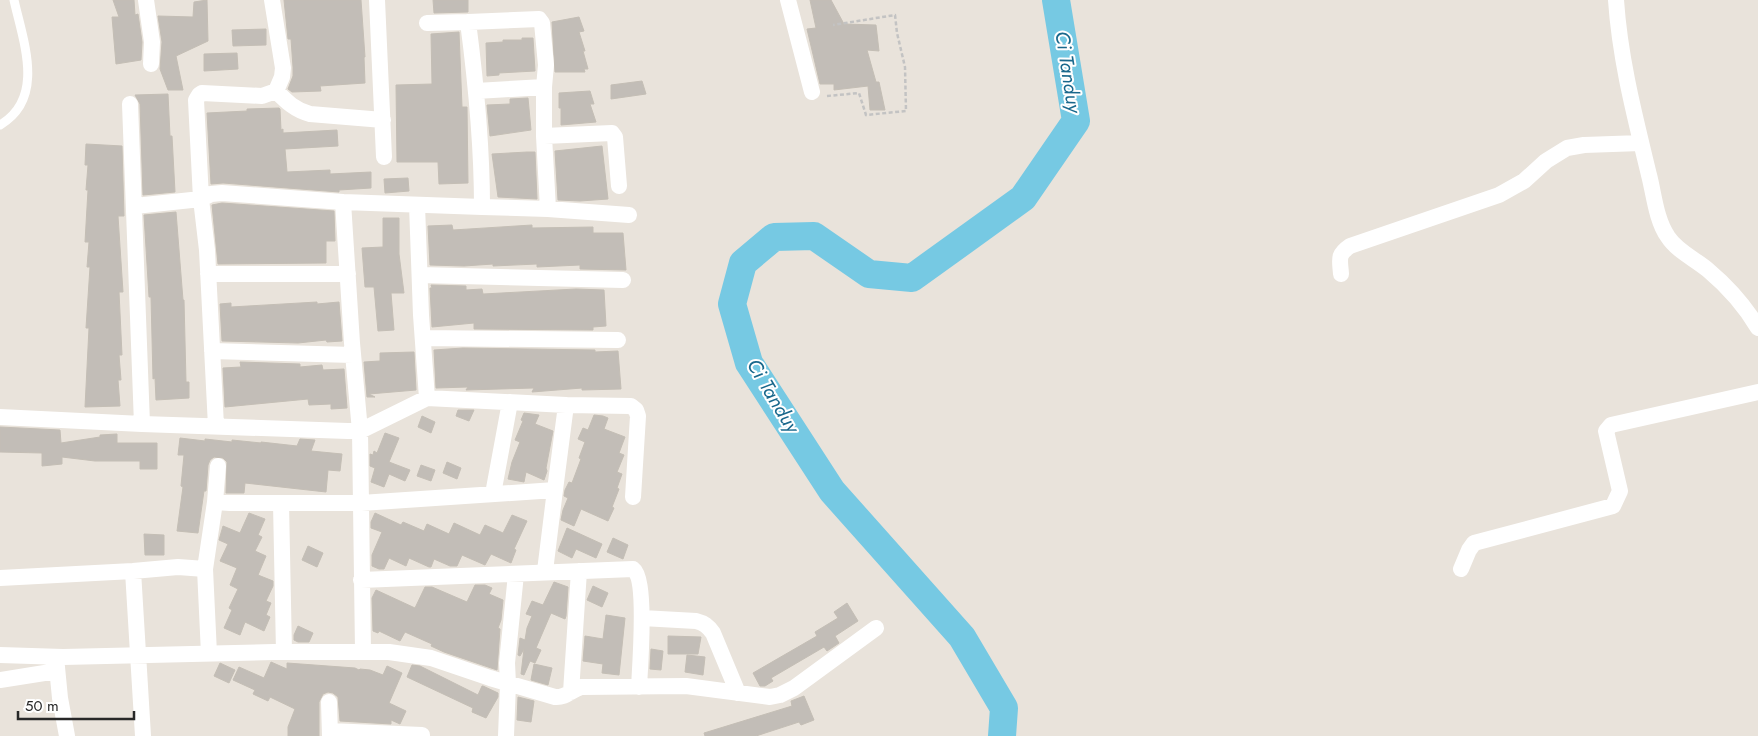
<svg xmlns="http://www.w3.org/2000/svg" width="1758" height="736" viewBox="0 0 1758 736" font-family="Jost,sans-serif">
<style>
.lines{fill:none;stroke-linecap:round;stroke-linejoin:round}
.river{stroke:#76c9e3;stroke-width:28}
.building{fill:#c2bdb7;stroke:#c4beb5}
.path{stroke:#c3c3c3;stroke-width:2.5;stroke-dasharray:4 2.5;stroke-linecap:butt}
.lane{stroke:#fff;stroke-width:9}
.street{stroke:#fff;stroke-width:16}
.labels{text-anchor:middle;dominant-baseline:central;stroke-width:4;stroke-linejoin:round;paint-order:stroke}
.water-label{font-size:20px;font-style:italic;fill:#19688c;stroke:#fff}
</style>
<rect width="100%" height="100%" fill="#e9e3db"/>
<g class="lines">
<path class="river" d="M1002,736L1004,708L962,637L832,491L749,363L732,304L743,263L774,237L814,236L869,274L912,278L1023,198L1076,121L1056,0"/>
</g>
<path class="building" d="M113,0H134L135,15L138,14L142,42L141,60L116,64L112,17H119Z
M207,0L208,41L176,56L183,90H168L160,69L162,42L158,16L193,17L194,2Z
M284,0H361L365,57H364L365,83L320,86L321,91L292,92L288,89L293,76V67L291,39H288Z
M433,0H468V12L434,13Z
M810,0H831L844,24L876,25L879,51L867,50L876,82H879L885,110H870L868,86L834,90V84H820L807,29L816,28Z
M579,17L584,31L579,32L585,51H583L588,69H584L585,72H555L552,22Z
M266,29V45L233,46L232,30Z
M459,32L462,107H467L468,183L439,184L438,162H397L396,85L432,84L431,34Z
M522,38H533L535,71L499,73V75L487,76L486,43L503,42V40H522Z
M237,53L238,69L204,71V54Z
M642,81L646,94L611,99V85Z
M590,91L594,104H590L596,122L561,125V108H559V93Z
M168,94L170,136H172L175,192L143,195L140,104L135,95Z
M528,98L531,130L490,136L487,105L510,104V99Z
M279,108L280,109L281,130L283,129V133L337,130L338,146L285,149L287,172L330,170V174L371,172V188L339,190V192L223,183L211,184L207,113L247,111V109Z
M86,144L122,146L124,216H118L123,292H119L122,355H119L121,380H118L120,406L85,407L89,328H86L90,267H87L89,242H85L88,190H86L88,165H85Z
M602,146L608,199L580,201L558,200L555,151Z
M527,152H535L537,199L498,197L492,154Z
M408,178L409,191L385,193L384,179Z
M222,203L334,211L335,241H326V263L218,264L212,205Z
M176,212L183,300H184L186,382H189V398L156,400L155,378L153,379L151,297H149L144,215Z
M383,218H399V254L404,293H391L394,330L378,331L374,287H365L362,248L383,247Z
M452,225L453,230L532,225V228L593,227V233H623L626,270L580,269V265L537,267V264L493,266V264L464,266L430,265L428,226Z
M431,285L466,286V290L482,289L483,294L576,289L604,290L606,326L593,327V330L474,329V323L432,327L430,288H432Z
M317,302V304L339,302L342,341L327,342L326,340L298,343L222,341L220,304L231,303V307Z
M463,348L595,350V352L618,351L621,389L582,390V388L532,392L534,388L466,390L468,387L436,388L434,350Z
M414,352L416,390L369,394L375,397H367L364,362L380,361V353Z
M240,362L300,364V367L322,365L323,370L344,369L347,408L331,409V404L309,405L308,399L225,407L223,368L241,367Z
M458,410H474L469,421L456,416Z
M524,413L539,415L535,424L553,431L546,468L547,471L544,480L526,472L524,482L508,479L512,462L520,442L515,440L523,421L521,420Z
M594,415L603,416L608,418L604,429L625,437L619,453L624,455L617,472L622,474L617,488L619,489L612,507L614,508L608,521L581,509L574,526L561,520L563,510L568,498L564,496L565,490L569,482L572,483L581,459L579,458L585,442L578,439L583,428L588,430Z
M422,416L435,422L431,433L418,427Z
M0,427L60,430L61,443L100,437V435L117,434V443H157V469H140V461H95L62,457V464L42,466V453L0,452Z
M385,433L399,438L389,462L410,470L405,481L389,474L384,487L371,482L375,468L370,466V454L373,455L374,451L377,453Z
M180,438L205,441V439L232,442V440L261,443V442L297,446L300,439L315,440L311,451L342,454L340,471L328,470L326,492L245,483L244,493H226L227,462L223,458L214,457L210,460L208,465L206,491H204L198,533L177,531L183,487L181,486L184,455H178Z
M447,462L461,468L457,479L443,473Z
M421,465L435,470L431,481L417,476Z
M249,513L265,519L258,535L262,537L255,551L266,556L258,575L273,581V586L266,601L271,603L266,615L270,617L264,631L245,622L240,635L224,628L232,610L229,608L238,589L230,585L237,568L220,561L228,544L219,540L223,526L240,533Z
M375,513L401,525L403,522L424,531L427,524L449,534L454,523L480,535L485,525L503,533L512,515L527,521L514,549L516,550L511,563L491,554L485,565L462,555L457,566H450L434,559L431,567H429L409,558L406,566L389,558L384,569H379L372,566V555L382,532L371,528V522Z
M567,528L602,544L596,558L576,549L572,558L558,551Z
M144,534L164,535V555H145Z
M613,538L628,545L623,559L607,552Z
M308,546L323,553L317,567L302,560Z
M554,582L568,587L566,616L565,619L551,613L536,648L541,650L535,663L530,661L524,675L521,674L524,649L520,656L518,655L520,638L525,640L527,628L532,616L526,614L532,601L543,605Z
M475,585H485L492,588L489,594L503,600L501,620L498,628L500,629L497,670L444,652L431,646L432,644L405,632L400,641L379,631L378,633L373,631L372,598L376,590L415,608L425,587H432L467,602Z
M593,586L608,593L602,607L587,600Z
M847,603L858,621L835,636L839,643L827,651L824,647L771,678L773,681L765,686H760L753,673L817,636L815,632L838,618L834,612Z
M606,615L625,618L619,675L602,673L603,664L583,661L585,636L603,639Z
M298,626L313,633L309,642H298L294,640V635Z
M668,636L701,637L698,654H668Z
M651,649L663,651L661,670L650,669Z
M687,655L705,657L703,675L685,672Z
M271,662L287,669V663L355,668L359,670L360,669L370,670L383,675L387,666L402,673L389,703L406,711L400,724L391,720V724L340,721L338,697L333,693L328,692L323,694L319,702V736H288V727L295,709L270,697L268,701L253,694L255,690L233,680L239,667L264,678Z
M220,663L235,670L229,683L214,676Z
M534,664L552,668L548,685L531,680Z
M412,665L420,666L478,695L482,686H483L498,693V697L486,718L472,712L473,708L407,677Z
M804,696L814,720L801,725L799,722L756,736H705L704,733L792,706L791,701Z
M518,697L534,701L531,722L517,720Z"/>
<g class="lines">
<path class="path" d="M827,96L859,93L866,115L906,111L905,67L897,33L895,15L833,25"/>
<path class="lane" d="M0,125C46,98 23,41 14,0"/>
<path class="street" d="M146,0L152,42L151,64
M377,0L384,157
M788,0L812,92
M1616,0C1620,60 1635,117 1649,175C1654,194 1656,220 1668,237C1677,251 1695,259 1708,270C1727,286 1745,306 1758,328
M427,23L468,22
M544,87V136L548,209
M276,91C287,102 295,110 310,114L383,120
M130,104L142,424
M544,136L612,133L615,137L619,186
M343,202L482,207C482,145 476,83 468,22L539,19L542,23L546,65L544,87L476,91
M417,205L421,315L427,398
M135,206L201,199L211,194L222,193L343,202L352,343L360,431L363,651
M482,207L548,209L629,215
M208,274H348
M1341,274C1340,259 1337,255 1350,246L1499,195L1524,181L1546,161L1567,148L1584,145L1641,143
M420,275L623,280
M423,338L618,340
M212,351L353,355
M0,417L142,424L348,431H360L427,398L566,405L631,406L636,410L638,416L633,497
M216,426L207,250L201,199L196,100L199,95L202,93L262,96L276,91L282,77L283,68L272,0
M555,490L566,405
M493,494L510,402
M215,502L218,466
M281,503L284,652
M1461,569L1469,550L1474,543L1613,506L1620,491L1606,431L1611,425L1758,392
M133,571L143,736
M0,578L133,571L178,567L205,569
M361,580L633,569C647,579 640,667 639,687
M642,618L696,621C704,623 708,626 713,633L738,693
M209,654L205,569L215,502L230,503H361L555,490L545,571
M0,655L63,657L274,652H389L431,658L490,678L555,697C566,698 571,690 581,687L686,686L770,697L780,695L794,688L876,628
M56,657L60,698L67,736
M0,680L57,671
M571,692L579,571
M329,702L330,736
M330,731L422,735
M506,736L508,684L507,663L516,574"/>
</g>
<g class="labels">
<g class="water-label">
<text transform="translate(1068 72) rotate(81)">Ci Tanduy</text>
<text transform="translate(773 396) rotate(59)">Ci Tanduy</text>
</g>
</g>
<path d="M18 711v8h116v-8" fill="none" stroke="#282828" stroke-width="2.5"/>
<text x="25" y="711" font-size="15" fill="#282828" stroke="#ffffff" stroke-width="4" paint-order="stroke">50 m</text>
</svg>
